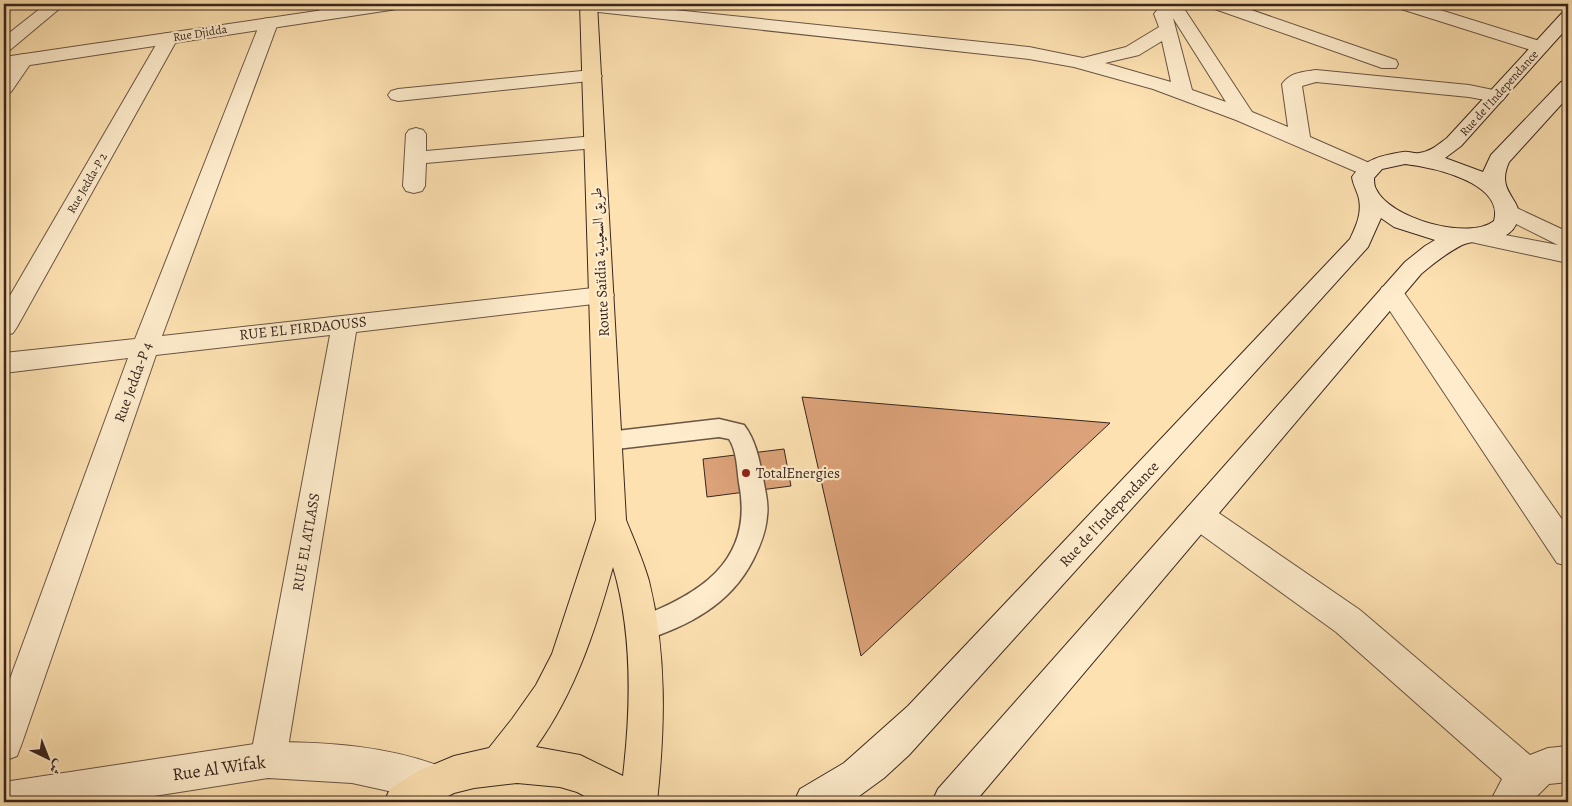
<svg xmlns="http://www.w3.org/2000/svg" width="1572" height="806" viewBox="0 0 1572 806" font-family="Alegreya,Amiri,serif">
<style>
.building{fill:#dca279;stroke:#38261f}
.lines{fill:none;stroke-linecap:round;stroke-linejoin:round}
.service-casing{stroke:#695544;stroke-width:3}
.minor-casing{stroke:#695544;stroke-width:2}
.tertiary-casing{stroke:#695544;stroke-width:2}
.secondary-casing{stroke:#38261f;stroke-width:2}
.trunk-casing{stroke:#38261f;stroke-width:2}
.service{fill:#feeccc;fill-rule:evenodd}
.minor{fill:#feeccc;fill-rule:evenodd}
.tertiary{fill:#feeccc;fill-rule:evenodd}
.secondary{fill:#feeccc;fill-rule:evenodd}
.trunk{fill:#fde1b1;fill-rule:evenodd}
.poi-dot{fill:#8f2418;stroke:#feeccc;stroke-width:2}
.labels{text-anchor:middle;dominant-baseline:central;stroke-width:4.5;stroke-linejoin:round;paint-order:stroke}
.far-street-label{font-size:12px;fill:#38261f;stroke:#feeccc}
.street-label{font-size:15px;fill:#38261f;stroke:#feeccc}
.poi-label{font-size:15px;fill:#38261f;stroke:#feeccc;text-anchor:start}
.near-street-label{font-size:18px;fill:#38261f;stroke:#feeccc}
</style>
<rect width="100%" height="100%" fill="#fde1b1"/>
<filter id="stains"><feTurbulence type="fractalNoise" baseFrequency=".004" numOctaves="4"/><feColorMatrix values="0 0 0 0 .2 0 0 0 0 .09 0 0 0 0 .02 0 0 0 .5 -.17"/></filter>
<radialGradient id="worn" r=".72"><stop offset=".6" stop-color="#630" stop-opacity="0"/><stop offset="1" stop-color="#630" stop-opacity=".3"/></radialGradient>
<path class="building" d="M802,397L1110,423L861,656Z
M784,449L791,486L707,497L703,459Z"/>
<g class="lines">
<defs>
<path id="service" d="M719,419L744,425C756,441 759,459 763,478C765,491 769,503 767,516C766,532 760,546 753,560C730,605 688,626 642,641L632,638L628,629L632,620C697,596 755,563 739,483C737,469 737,451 729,439L719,437L608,450L600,447L596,441L600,435L608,432Z"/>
<path id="minor" d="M46,4H65L10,50L4,51V37Z
M311,4C322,3 340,1 347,11L344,15C335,17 317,12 311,4Z
M582,4H617L1029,47L1083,58L1126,47L1159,27L1154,14L1157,10H1168L1165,4H1181L1252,112L1288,127L1282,84C1291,72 1303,72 1316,70L1469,85L1503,92L1506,96L1503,100L1496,102L1469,97L1316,82L1302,86L1310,137L1374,165L1377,170L1374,175L1366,176L1236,120L1153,89L1074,67L1029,59L589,11L583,10L580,6ZM1173,18L1226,102L1192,90ZM1162,41L1171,82L1105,63L1139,55Z
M1209,4H1234L1396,60L1398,64L1396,68H1382L1212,8Z
M1395,4H1421L1546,43L1549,47L1546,51H1534L1398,8Z
M269,18L275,19L278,23L162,336L602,287L611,289L614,295L611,301L602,303L356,332L286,760L281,773L268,778L255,773L250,760L330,335L156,355L22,743L17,756L4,761V695L128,358L4,373V353L135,339L260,23L263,19Z
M169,33L175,34L178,38L17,327L13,333L4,336V306L160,38L163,34Z
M24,54L31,56L33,60L11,92L4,94V75L17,56Z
M592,70L599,72L602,76L599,80L398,101L391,99L388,95L391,91L398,89Z
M416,128L423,130L426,134V151L595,136L602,138L605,142L602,146L595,148L426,163L425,186L422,191L414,193L406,191L403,186L406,134L409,130Z
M1506,203L1568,232V263L1471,242L1467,237L1471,232L1479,230L1558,245L1498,215L1495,210L1498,205Z
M1391,285L1400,287L1568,528V566L1557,563L1382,299L1379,293L1382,287Z
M1199,503L1210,507L1360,610L1530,755L1548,748L1568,746V782L1549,784L1531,802H1490L1502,779L1336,632L1188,525L1184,516L1188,507Z"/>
<path id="tertiary" d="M364,4H406L403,8L397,9L4,69V57Z
M268,742C327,742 392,746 447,769L453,782L447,795L434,801L352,783L268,778L116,802H4V782Z"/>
<path id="secondary" d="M1568,12V27L1461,146L1445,158L1483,172L1491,155L1561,82L1568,80V97L1509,162C1495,193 1523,198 1518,219C1511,246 1480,237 1462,245C1447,253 1435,262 1421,274L975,802H932L938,789L1405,262L1425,246L1435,240L1394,227L1381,218L1368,247L909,755L884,778L851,802H794L800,789L844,763L908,706L1350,239C1356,226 1362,214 1359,199C1358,193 1353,185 1352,177C1364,159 1383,155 1403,152C1409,151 1414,154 1419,153C1430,152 1439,144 1447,138L1562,13ZM1405,164C1431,167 1505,182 1494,221C1468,241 1389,218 1376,189C1374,186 1374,181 1374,178L1382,169Z"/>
<path id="trunk" d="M580,4H597L626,520C634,540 643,560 649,581C667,654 665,728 657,802H596L577,792L560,787L517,783L474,788L454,793L436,802H384L390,789L418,771L454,756L489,748L512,719L536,685L552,654L596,520ZM613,567C633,634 631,708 623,776L580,755L536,747C575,693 595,631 613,567Z"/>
</defs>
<use href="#service" class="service-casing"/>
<use href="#minor" class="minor-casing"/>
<use href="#tertiary" class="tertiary-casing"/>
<use href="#secondary" class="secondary-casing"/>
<use href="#trunk" class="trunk-casing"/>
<use href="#service" class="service"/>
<use href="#minor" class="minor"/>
<use href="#tertiary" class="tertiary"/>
<use href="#secondary" class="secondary"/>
<use href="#trunk" class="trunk"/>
</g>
<circle class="poi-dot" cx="746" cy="473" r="5"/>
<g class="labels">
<g class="far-street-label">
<text transform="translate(200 33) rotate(-9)">Rue Djidda</text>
<text transform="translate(1499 93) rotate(-48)">Rue de l'Independance</text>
<text transform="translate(87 183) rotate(-60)">Rue Jedda-P 2</text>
</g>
<g class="street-label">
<text transform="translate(600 262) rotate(-93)">Route Saïdia طريق السعيدية</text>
<text transform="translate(303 328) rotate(-6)">RUE EL FIRDAOUSS</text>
<text transform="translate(133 382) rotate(-70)">Rue Jedda-P 4</text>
<text transform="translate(1109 514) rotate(-47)">Rue de l'Independance</text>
<text transform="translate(306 542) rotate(-80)">RUE EL ATLASS</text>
</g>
<g class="poi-label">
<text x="756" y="473">TotalEnergies</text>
</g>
<g class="near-street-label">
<text transform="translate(219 768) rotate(-8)">Rue Al Wifak</text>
</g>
</g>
<rect width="1572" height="806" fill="none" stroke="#fde1b1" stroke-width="20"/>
<rect x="5" y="5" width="1562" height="796" fill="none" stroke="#38261f" stroke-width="2.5"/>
<rect x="10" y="10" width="1552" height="786" fill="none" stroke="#38261f"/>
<g transform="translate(48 758) rotate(137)" stroke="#feeccc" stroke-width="4" paint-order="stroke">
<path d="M0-4L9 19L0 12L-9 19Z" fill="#38261f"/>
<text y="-8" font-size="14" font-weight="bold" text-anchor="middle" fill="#38261f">ش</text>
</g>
<rect width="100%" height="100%" filter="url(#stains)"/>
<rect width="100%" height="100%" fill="url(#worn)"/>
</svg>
